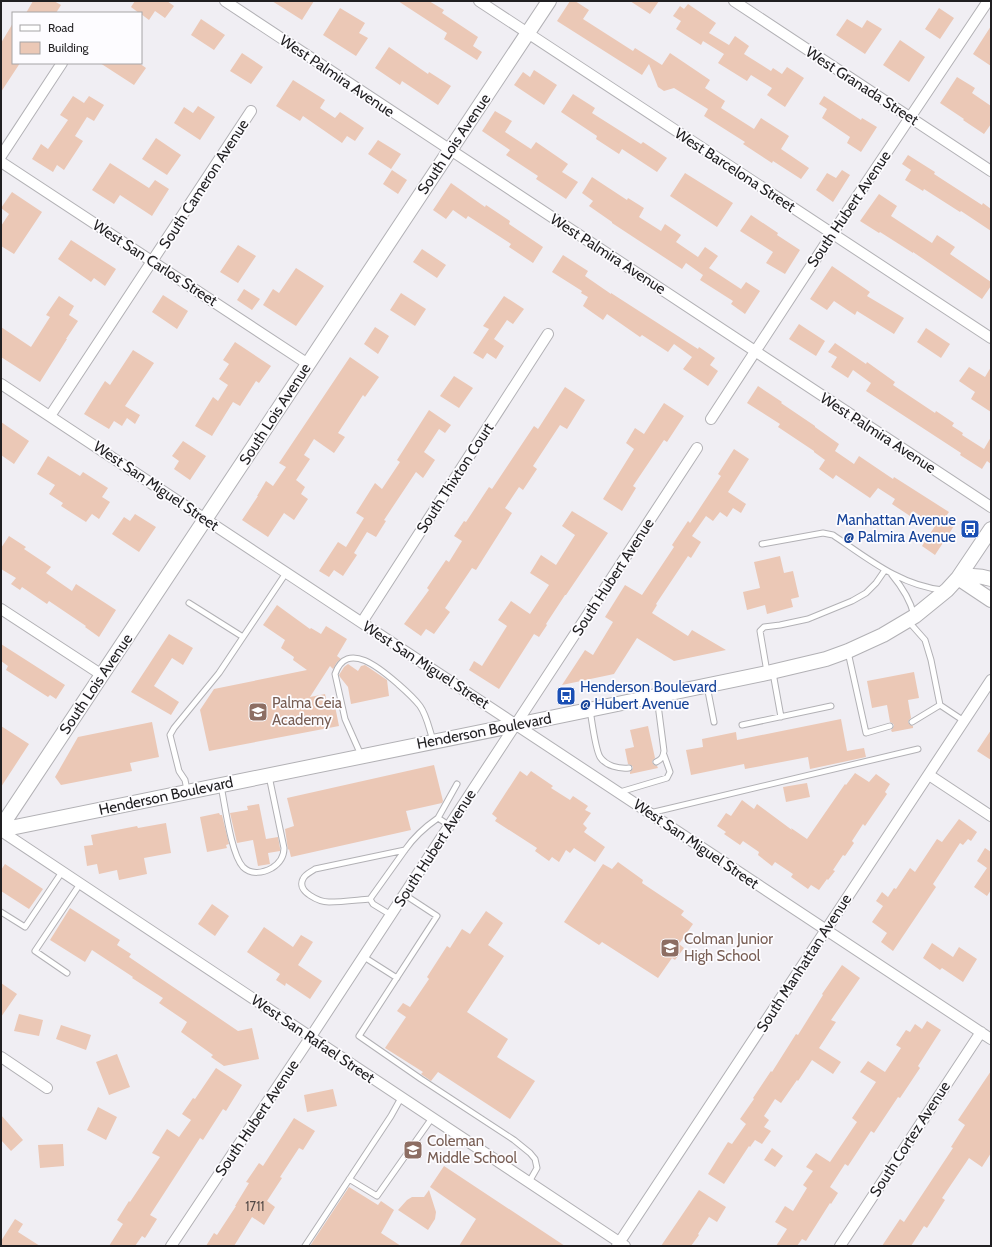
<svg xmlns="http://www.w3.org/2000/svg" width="992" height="1247" viewBox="0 0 992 1247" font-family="Cabin,sans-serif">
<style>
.building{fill:#ebc8b6}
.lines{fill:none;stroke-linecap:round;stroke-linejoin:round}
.lane-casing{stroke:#b2b1b5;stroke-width:7}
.street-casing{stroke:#b2b1b5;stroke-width:12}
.secondary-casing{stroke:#b2b1b5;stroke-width:16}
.lane{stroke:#fff;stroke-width:5}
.street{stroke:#fff;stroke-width:10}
.secondary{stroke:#fff;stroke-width:14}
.labels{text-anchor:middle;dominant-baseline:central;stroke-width:3.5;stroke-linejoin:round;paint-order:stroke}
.number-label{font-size:13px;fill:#534946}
.street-label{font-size:15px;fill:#201f21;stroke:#fdfcff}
.transit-label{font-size:15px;fill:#164399;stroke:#fdfcff;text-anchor:end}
.education-label{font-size:15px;fill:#785e54;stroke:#fdfcff;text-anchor:start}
</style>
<rect width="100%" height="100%" fill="#f0eef3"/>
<path class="building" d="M33,1H54L61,5L56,13H26Z
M135,1H167L174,6L165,18L155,11L149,20L141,14V13H139L131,7Z
M272,1H314L302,20Z
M398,1H429L444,10L442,13L478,37L473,46L482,52L477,60L444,39L447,33Z
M570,1H575L589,10L583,19L633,51L635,48L662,65L670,53L710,80L705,88L725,101L721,108L754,129L761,118L789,136L781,149L809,168L801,179L773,161L772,163L743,144L745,142L704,116L708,109L674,88L664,91L658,87L649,64L642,75L557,21Z
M630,1H659L650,14Z
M688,4L716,23L709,33L729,45L735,36L749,46L744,54L771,71L773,68L782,74L787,67L804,78L785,107L767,95L772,88L751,75L747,81L718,63L724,54L703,41L701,45L676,29L681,21L673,16L680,6L684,9Z
M340,8L365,23L359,33L368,38L356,56L323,35Z
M939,8L954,18L940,39L925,29Z
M201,19L225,35L214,50L191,35Z
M847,19L862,28L867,20L882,29L865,54L836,35Z
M13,23V63H20L1,92V43Z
M991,26V66L973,54Z
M900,40L925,57L909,82L883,65Z
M389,47L428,74L429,72L451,86L438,105L402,81L400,85L375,68Z
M242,53L263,67L251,84L230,71Z
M100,63H139L146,68L134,85Z
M534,70L557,85L544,105L514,85L523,72L530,77Z
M957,77L975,88L972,93L991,106V124L984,134L963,120L964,119L940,103Z
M293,80L325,100L320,108L335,118L340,112L364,128L355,141L347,136L342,143L303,116L300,121L276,106Z
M573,94L595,108L592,113L641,144L643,142L667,158L657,172L622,149L619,154L596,139L597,136L561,112Z
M73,96L84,103L89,96L104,105L94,121L87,117L75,136L83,141L64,170L57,165L53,172L32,159L41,144L48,149L68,120L60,115Z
M824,96L861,120L862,118L877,127L861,152L847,143L850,137L822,118L827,109L819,104Z
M198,106L215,117L200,140L174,123L184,107L193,113Z
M495,111L512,121L505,132L531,149L536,142L568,164L562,172L578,182L566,199L536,179L538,176L506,155L510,150L482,131Z
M156,138L181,155L167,175L142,159Z
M378,140L401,154L391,169L368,154Z
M908,155L935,172L934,174L982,205L983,203L991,209V231L961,211L960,212L924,189L923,191L905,180L911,170L902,164Z
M110,163L149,188L155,180L169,189L152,216L120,195L114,204L92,190Z
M392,170L407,180L398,194L383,184Z
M842,170L850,175L833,202L816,190L827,173L836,178Z
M685,173L733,203L717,227L670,196Z
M592,177L627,200L628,198L644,208L639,217L661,231L665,224L681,235L676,242L698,257L705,247L718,256L709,268L741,289L746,282L760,291L745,314L731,304L733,301L700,280L703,275L686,263L682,269L612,223V222L589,206L593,201L582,193Z
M451,183L485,207L486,205L510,221L509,224L543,247L533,263L509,247L511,244L468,216L466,219L453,210L446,219L433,210Z
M12,192L42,212L14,254L1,246V226L9,214L1,208Z
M879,194L897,206L891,216L932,243L937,235L955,247L950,254L991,282V286L982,299L913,252V253L880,232L879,233L860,221Z
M751,215L778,233L777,235L800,250L785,274L766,263L773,252L740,231Z
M71,240L116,269L105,286L94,278L91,282L58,259Z
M238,245L256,256L238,283L220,272Z
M422,249L446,265L437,278L413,262Z
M563,255L588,271L585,276L611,294V293L698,349L699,347L715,358L710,365L718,371L708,386L683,369L692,357L674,344L668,352L642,335L640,337L607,314L603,320L583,306L588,297L581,293L582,291L552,272Z
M832,266L870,292L867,296L904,318L894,334L857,311L855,315L834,301L827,310L810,299Z
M296,268L324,286L296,326L263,305L273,289L279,293Z
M244,289L260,299L252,310L237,300Z
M401,293L426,309L415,326L390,310Z
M163,295L188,311L177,329L152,312Z
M59,296L74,306L69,315L78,321L66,339H67L40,382L1,357V327L31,347L50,317L46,315Z
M504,296L524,309L513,324L507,320L494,339L504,346L496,359L487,353L483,359L473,353L489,329L483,326Z
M799,324L825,341L816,356L789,339Z
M375,327L389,336L378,354L364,344Z
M926,328L950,344L941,358L917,342Z
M235,342L271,366L259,383L256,381L240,406L233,402L212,436L195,426L213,397L218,401L228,385L219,379L229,364L223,360Z
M835,343L866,364L867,362L895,382L893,385L935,413L936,411L954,423L952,426L963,433L962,435L984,449L991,437V464L987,461L982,469L960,455L961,453L866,391L871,383L853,370L848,378L831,367L837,357L828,352Z
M133,350L154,363L125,406L140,415L135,424L127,418L122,426L114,421L109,429L84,414L105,381L110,385Z
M350,357L379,377L365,397L363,395L338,433L345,437L334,453L314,439L304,455L310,459L296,480L305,487L301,494L308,499L294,520L284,513L268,537L242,520L258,496H257L266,481L273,486L286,467L279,463Z
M969,367L985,377L991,367V412L971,399L975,392L959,381Z
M454,376L473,388L459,408L440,396Z
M758,386L782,402L781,403L815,426V427L839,444L835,451L854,464L859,456L893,479L894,477L949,512L944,519L954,526L935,555L922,546L935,526L913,511L910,516L892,504L895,499L878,488L870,498L836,475L833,479L819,469L825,460L814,452V451L778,427L780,424L747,403Z
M565,387L585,400L567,429L560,425L533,466L537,469L523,490L519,487L505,508L512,513L476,570L472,568L445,608L450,612L434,634L426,629L421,636L404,624L429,590L427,588L446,560L449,562L462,541L454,536L464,521L466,522L489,487L492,489L534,426L538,429Z
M664,403L684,416L667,442L664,440L633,486L636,488L622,511L603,499L634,449L626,443L635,428L644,434Z
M429,410L451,425L445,433L439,429L424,452L435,460L423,478L416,472L384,520L386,521L376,537L367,532L354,553L357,555L343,576L334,570L329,577L319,571L338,542L346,547L364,518L356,513L375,483L382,489L400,462L397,460Z
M1,422L29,441L14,464L1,455Z
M183,441L206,456L190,480L174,469L179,461L172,456Z
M734,449L749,459L728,492L746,504L741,513L733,508L727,517L720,512L713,521L706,516L692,536L701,542L691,558L688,556L656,604L657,605L652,613L688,636L692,630L726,650L674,661L637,638L614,674L562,685L585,650L593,655L613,622L605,617L625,585L642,595L674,547L672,545L688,521L690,523L721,476L718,474Z
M48,456L80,476L83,472L108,488L102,497L110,502L99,519L92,514L86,522L61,506L63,503L49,494L55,485L37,474Z
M572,511L608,533L566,595H565L546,624L547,625L539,637L534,634L499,689L469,670L474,661L482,666L507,626L498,620L511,601L530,614L549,585L530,573L541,555L556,565L575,535L562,526Z
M135,514L156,527L139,552L112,534L124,517L130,521Z
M9,536L26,547L24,549L51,567L46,573L72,591L76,584L116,610L99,637L85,627L86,626L49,601L47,604L22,587L20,590L11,584L16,578L1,569V548Z
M780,556L784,573L793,571L799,597L791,599L793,607L767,614L765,605L747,610L743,592L760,588L754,562Z
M277,605L310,629L311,628L321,634L326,626L347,639L337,656L341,659L337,662L333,669L330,666L310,697L325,694L328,707L335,706L339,726L209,751L200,710L214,689L307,670L293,660L294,657L281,648L285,640L263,625Z
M169,634L193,648L183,665L172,658L154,686L179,702L171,715L131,692Z
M1,644L65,685L56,699L50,695L48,697L6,670L8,666L1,661Z
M348,664L358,671L361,666L365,665L387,680L389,696L351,704L348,687L340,677L339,675L344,667Z
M914,672L919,698L908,700L911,718L909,720L908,722L910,725L913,726V728L892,732L891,730L893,728L894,725L892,723L890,722L887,705L872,708L867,681Z
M841,719L847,751L864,748L866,757L810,769L808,757L745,769L744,764L691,775L686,750L703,747L702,739L736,732L737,740Z
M152,722L159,757L130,763L132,771L61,785L55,777L78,737Z
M1,726L29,744L1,787Z
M648,726L655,758L653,760L652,762L654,765L657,766L658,768L630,774V772L632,770L633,767L631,765L628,764L625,749L634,747L630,730Z
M991,730V760L977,751Z
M434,765L443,801L442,803L406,811L411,830L291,857L289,849L288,850L285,829L294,826L287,798Z
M520,771L527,776L531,771L553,786L551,788L570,800L573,796L588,806L585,810L591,813L583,824L587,828L584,832L605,847L595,862L574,848L570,853L566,850L559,862L552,857L549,861L535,851L537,848L495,821L497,818L492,814Z
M855,773L869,782L876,774L890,784L885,792L887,794L865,826L863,824L852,841L854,843L845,856L843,855L833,870L835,871L828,880L827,879L819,890L811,885L808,889L791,877L793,874L775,862L772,866L758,855L759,852L743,841L740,845L724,834L726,832L717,826L726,813L731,816L742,800L754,809L757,804L792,830L791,828L807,839L845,784L846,785Z
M807,783L810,797L786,802L783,787Z
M259,804L266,839L278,837L280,848V851L268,853L270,864L258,866L253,840L237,843L230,813L248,810L247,806Z
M219,813L220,815H222L229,844L226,845L227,848L207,852L200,817Z
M959,819L977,832L971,841L968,839L963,845L960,843L933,884L936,887L893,951L881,942L887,933L872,922L883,906L876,901L882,892L888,897L894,888L896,889L910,868L915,872L937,839L942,842Z
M166,823L171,853L144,858L147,874L119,880L117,870L99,874L97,864L87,866L84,846L93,845L91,835L137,826L138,828Z
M985,848L991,852V890L987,896L974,887L987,868L977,861Z
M618,862L643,880L642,883L684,911L681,915L693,924L679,944L684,948L675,960L672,958L658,978L602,942L599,945L564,922L603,864L612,869Z
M5,864L43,889L29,909L1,891V870Z
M212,904L229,916L215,936L198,924Z
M70,908L120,940L117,945L131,954L129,957L238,1031L252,1028L259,1059L224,1066L211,1057L213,1055L181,1032L187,1022L159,1003L163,998L132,978L133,977L92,950L85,962L50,940Z
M486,911L503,923L488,945L504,956L467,1012L508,1039L497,1057L535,1081L510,1119L438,1072L431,1081L421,1074L423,1072L385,1048L406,1017L397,1011L403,1003L410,1007L429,979L427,977L447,946L450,948L462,929L470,934Z
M264,927L293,947L301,935L313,942L298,965L322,981L310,999L286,983L285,986L276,980L280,974L247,952Z
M932,943L953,957L959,947L977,959L963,982L942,968L940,970L923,958Z
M842,965L860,978L831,1020L836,1022L819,1048L841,1062L833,1074L812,1060L798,1081L797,1080L781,1103L775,1099L764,1116L769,1120L764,1127L771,1131L762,1144L755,1140L750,1147L749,1146L724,1184L708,1174L728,1142L732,1144L746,1124L740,1119L754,1099L753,1098L771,1071L772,1072L796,1034L798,1035L823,995L822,994Z
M1,983L17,994L1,1017Z
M19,1014L43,1020L39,1036L14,1031Z
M927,1021L941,1030L918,1066L920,1068L900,1098L898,1097L874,1133L871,1131L848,1166L845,1164L830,1187L838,1193L831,1204L830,1203L806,1241L802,1239L797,1246H776L787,1229L775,1222L785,1206L793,1211L807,1188L803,1185L813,1171L806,1167L816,1153L830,1162L857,1122L852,1118L876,1082L860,1072L868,1061L885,1072L901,1048L896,1045L906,1030L910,1032L915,1024L922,1029Z
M61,1025L91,1035L86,1050L56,1039Z
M117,1054L130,1087L109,1095L96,1062Z
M216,1068L242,1085L226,1111L223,1109L203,1140L200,1138L150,1215L157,1219L145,1238L142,1236L135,1246H109L123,1224L117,1220L129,1201L130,1202L160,1157L152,1153L167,1129L179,1137L191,1120L182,1114L193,1098L195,1099Z
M991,1071V1153L982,1167L969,1158L942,1198L945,1200L927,1228L924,1226L911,1246H882L900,1219L904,1222L953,1148L951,1147L965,1125L958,1120Z
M333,1089L337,1106L307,1112L304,1095Z
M98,1107L117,1117L106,1140L87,1130Z
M1,1115L23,1140L11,1151L1,1140Z
M294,1118L315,1131L303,1150L299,1148L280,1177L282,1178L267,1201L275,1207L264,1225L252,1217L234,1246H206L214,1233L217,1235L236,1206H235L249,1183L246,1182L259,1163L263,1166Z
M63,1144L64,1166L40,1168L38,1145Z
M772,1148L783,1156L775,1167L764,1160Z
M444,1166L565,1246H459L476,1219L430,1187Z
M349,1187L378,1205L381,1201L394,1210L381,1233L401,1246H310Z
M429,1190L436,1212L435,1219L428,1230L398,1210L407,1200L412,1197H424Z
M699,1190L726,1207L717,1222L709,1217L698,1234L699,1235L691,1246H661Z
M15,1219L23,1224L18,1232L40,1246H1V1241Z"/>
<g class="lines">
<defs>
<path id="lane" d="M762,544L823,533L833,535C867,558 901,586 943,590
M892,575C902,587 910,599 914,615
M189,603L243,637
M909,622L925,640L931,660L940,705L964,721
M848,652L866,733L890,726
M767,672L760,631L764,627L780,625L808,619L852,601L866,593L876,583L885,570
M773,673L781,717
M707,686L714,722
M590,710C592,721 595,748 600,757C606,766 619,769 629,768
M912,722L940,705
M742,725L831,706
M361,755L345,719L335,674C347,639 382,670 398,684C406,691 414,698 420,706C427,716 429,729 433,740
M656,762C662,759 663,757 664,751L657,697
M221,786C225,805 231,854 243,867C251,875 263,873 272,868C280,863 284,857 284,848L269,776
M187,790L185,780L179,771L170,735L174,728L219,673L286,573
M620,792L667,778L670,772L664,755
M650,813L918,749
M450,826L438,818L457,784
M405,850L315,869C311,872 305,874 303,879C296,892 320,902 329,902C343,902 357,900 370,899L405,850C414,837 425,827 438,818
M405,895L437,916L359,1036L421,1079L514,1140L530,1153L535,1159L537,1168L529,1182
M370,899L373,904L391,915
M1,912L25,927L62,872
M364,957L397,978
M67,973L35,951L80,884
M349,1179L377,1196L432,1118
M305,1246L391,1116L401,1098"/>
<path id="street" d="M225,1L991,507
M479,1L991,338
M734,1L991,171
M1,156L62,63
M1,162L308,364
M1,384L991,1039
M50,416L251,111
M711,419L832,234L988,1
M1,609L102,675
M362,622L548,334
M929,775L991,816
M1,831L625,1246
M1,1057L47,1088
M171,1246L310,1038L697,448
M617,1246L991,680
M840,1246L981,1032"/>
<path id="secondary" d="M958,578L991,600
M958,578C970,575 979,575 991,579
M1,827L549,1
M1,830L516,725L767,673L826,659L848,651L883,635L915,616L947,590L958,578L991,529"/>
</defs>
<use href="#lane" class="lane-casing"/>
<use href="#street" class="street-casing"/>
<use href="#secondary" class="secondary-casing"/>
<use href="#lane" class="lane"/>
<use href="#street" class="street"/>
<use href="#secondary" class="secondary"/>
</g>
<defs>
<symbol id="bus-square" viewBox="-11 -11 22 22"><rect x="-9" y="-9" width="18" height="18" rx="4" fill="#1a4fb4" stroke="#fdfcff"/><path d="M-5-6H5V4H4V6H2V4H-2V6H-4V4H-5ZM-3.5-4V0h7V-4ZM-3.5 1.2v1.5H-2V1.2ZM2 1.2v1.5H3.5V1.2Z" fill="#fff"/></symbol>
<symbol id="school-square" viewBox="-11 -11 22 22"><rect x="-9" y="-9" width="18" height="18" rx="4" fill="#8d6e63" stroke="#fdfcff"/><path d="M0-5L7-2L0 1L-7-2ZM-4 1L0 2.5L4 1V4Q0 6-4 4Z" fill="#fff"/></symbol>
</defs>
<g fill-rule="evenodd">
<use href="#bus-square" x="959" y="518" width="22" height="22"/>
<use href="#bus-square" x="555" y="685" width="22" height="22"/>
<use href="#school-square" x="247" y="701" width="22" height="22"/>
<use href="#school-square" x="659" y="937" width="22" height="22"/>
<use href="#school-square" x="402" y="1139" width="22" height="22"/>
</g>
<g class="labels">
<g class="number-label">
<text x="255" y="1206">1711</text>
</g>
<g class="street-label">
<text transform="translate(337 76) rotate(34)">West Palmira Avenue</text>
<text transform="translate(862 86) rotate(33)">West Granada Street</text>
<text transform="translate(454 144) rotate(-56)">South Lois Avenue</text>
<text transform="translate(735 170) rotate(33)">West Barcelona Street</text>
<text transform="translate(204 184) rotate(-57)">South Cameron Avenue</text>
<text transform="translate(849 209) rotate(-56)">South Hubert Avenue</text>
<text transform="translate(608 254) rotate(33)">West Palmira Avenue</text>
<text transform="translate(155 263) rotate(33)">West San Carlos Street</text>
<text transform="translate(275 414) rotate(-57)">South Lois Avenue</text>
<text transform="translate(878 433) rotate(33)">West Palmira Avenue</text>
<text transform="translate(455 478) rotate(-57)">South Thixton Court</text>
<text transform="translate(156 486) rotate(34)">West San Miguel Street</text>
<text transform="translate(613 577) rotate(-57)">South Hubert Avenue</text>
<text transform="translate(426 665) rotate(33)">West San Miguel Street</text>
<text transform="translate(96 684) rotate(-56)">South Lois Avenue</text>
<text transform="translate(484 731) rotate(-11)">Henderson Boulevard</text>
<text transform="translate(166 796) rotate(-12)">Henderson Boulevard</text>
<text transform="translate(696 844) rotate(34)">West San Miguel Street</text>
<text transform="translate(435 848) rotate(-57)">South Hubert Avenue</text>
<text transform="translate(804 963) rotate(-57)">South Manhattan Avenue</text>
<text transform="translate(313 1039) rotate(34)">West San Rafael Street</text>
<text transform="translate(257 1118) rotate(-56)">South Hubert Avenue</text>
<text transform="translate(910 1139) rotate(-57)">South Cortez Avenue</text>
</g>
<g class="transit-label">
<text x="956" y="520">Manhattan Avenue<tspan x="956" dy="17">@ Palmira Avenue</tspan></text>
<text x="580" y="687" text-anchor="start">Henderson Boulevard<tspan x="580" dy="17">@ Hubert Avenue</tspan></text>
</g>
<g class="education-label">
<text x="272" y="703">Palma Ceia<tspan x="272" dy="17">Academy</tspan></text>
<text x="684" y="939">Colman Junior<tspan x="684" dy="17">High School</tspan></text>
<text x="427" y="1141">Coleman<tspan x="427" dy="17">Middle School</tspan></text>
</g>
</g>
<rect width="992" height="1247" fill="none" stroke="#201f21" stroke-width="4"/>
<rect x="12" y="12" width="130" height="52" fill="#fdfcff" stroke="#a5a4a6"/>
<rect x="20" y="25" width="20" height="6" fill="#ffffff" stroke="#a5a4a6"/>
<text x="48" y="32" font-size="12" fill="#201f21">Road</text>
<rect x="20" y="42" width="20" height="12" fill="#ebc8b6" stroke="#a5a4a6"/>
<text x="48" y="52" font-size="12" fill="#201f21">Building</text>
</svg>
